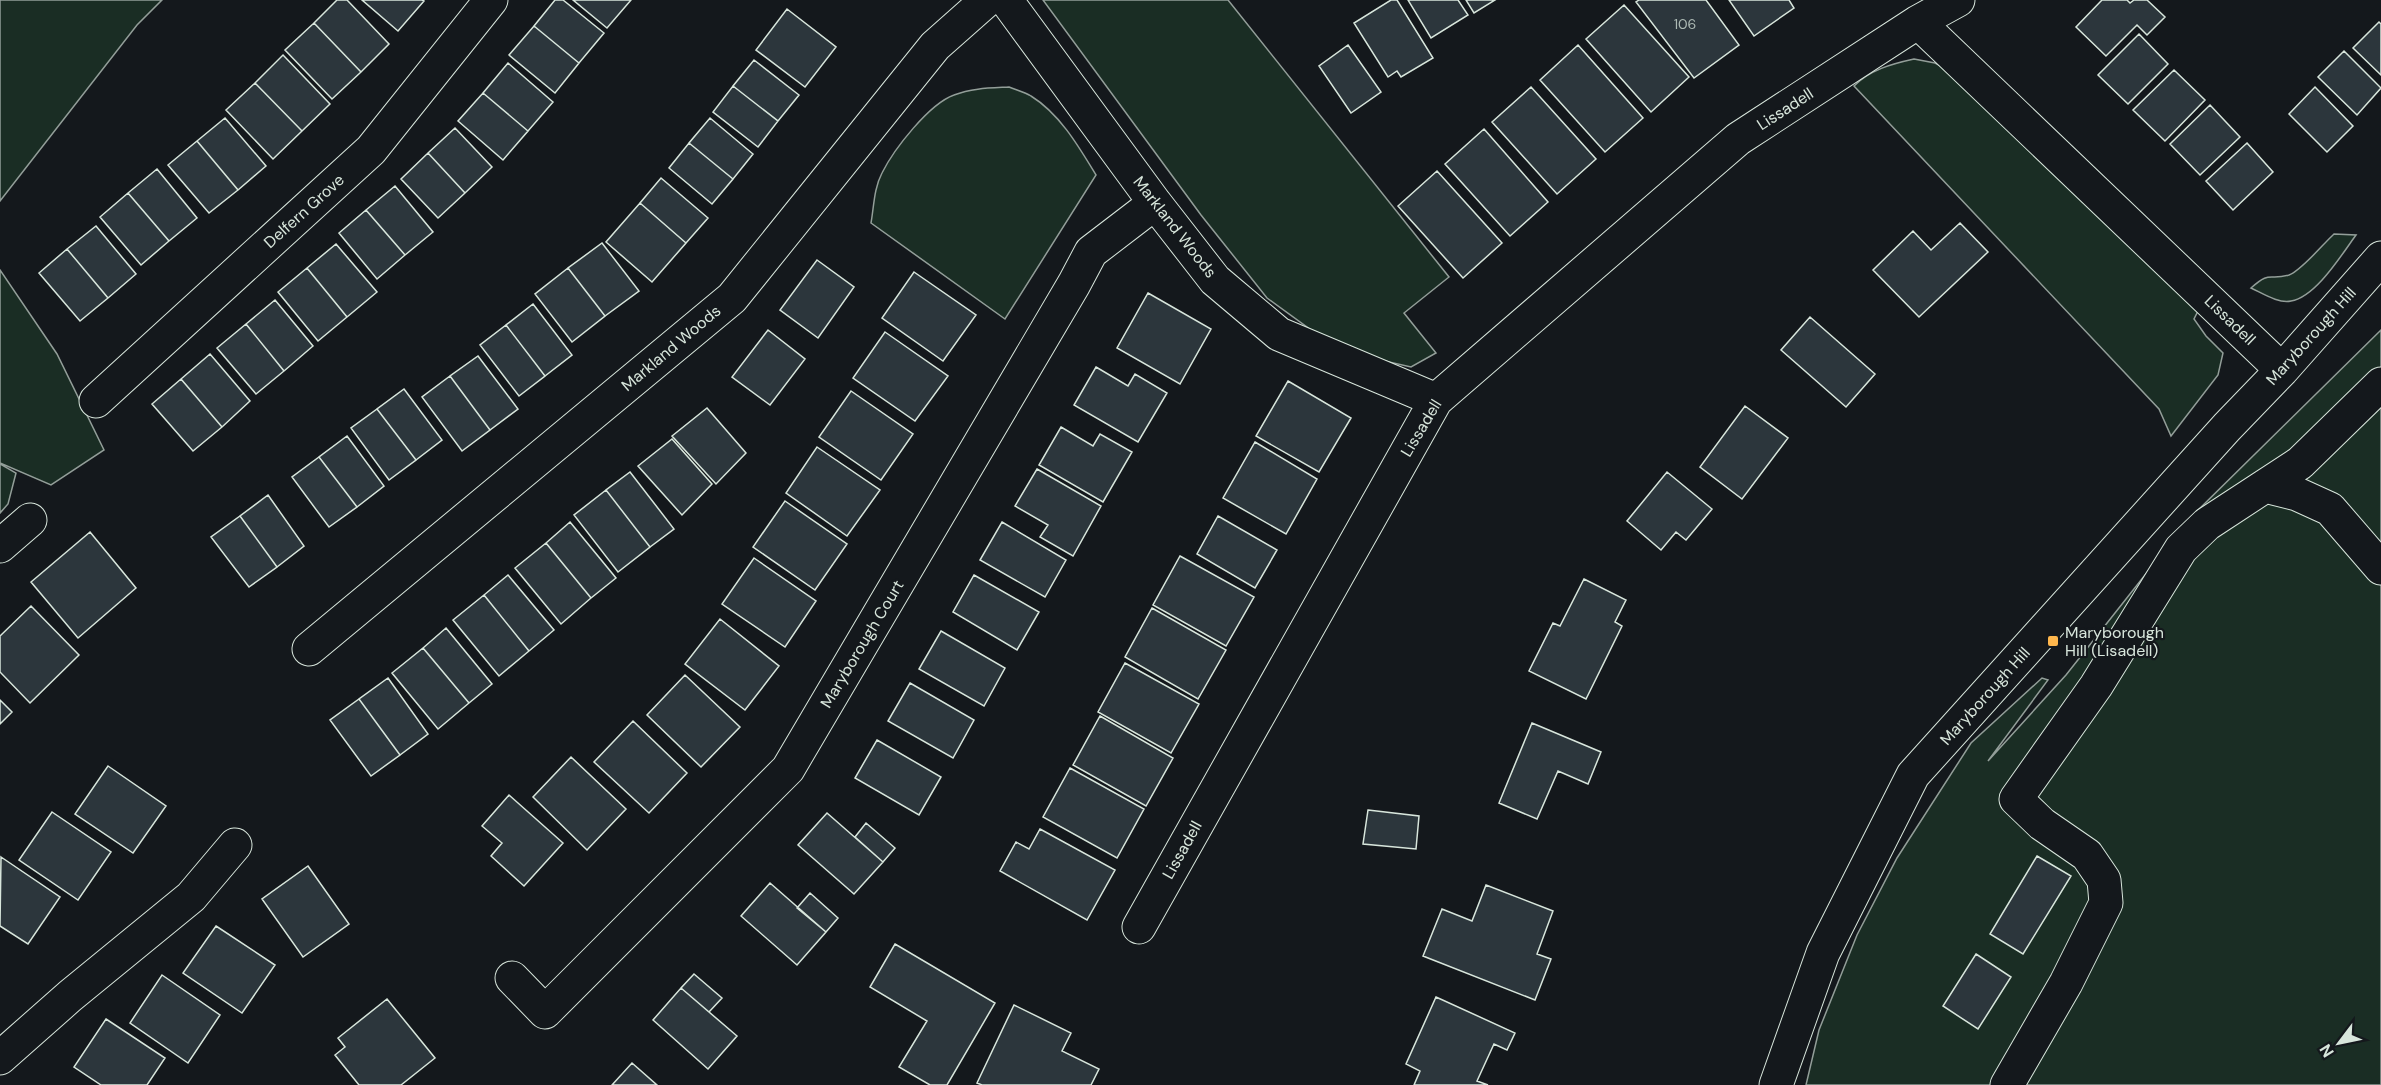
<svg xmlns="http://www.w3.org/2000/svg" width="2381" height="1085" viewBox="0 0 2381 1085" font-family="'DM Sans',sans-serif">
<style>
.green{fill:#1a2d24;stroke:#939e99;stroke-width:1.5}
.building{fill:#2c363c;stroke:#d8e6dc;stroke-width:1.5}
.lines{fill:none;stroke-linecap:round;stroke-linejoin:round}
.minor-casing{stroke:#d8e6dc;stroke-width:35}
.minor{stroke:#14181c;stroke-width:33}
.poi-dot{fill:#ffb74d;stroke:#14181c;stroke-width:2}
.labels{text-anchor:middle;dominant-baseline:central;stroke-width:4.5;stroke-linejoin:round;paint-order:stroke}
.number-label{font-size:14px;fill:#adbab4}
.street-label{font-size:16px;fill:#d8e6dc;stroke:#14181c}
.poi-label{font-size:16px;fill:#d8e6dc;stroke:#14181c;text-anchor:start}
</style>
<rect width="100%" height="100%" fill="#14181c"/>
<path class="green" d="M0,0H162L137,25L0,201Z
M1043,0H1228L1449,277L1404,313L1436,353L1411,367L1367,357L1314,332L1267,298L1201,215Z
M1914,59L1935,63L1954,73L2198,311L2194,319L2206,336L2223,353L2218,375L2171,436L2159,409L1854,86C1870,70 1891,64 1914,59Z
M1009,87C1016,90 1025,92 1031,96C1060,114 1079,147 1096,175L1005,319L871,223C874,206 874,188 882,173C894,149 929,104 954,95C972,88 990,88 1009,87Z
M2334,234L2356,235C2342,254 2316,297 2291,301C2279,304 2262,293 2251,288C2271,270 2268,281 2289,275C2301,271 2323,244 2334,234Z
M0,270L57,354L104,450L51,485L0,463Z
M2381,330V1085H1806L1819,1030L1857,935L1897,858L1971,743L2042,678L2048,680L1988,761L2066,675L2190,518Z
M0,464L16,473L8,504L0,513Z"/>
<path class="building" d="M337,0H347L389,44L361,72L314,23Z
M362,0H422L424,1L398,31Z
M555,0H563L604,33L579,63L534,26Z
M573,0H631L607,28Z
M1391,0H1397L1433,58L1401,77L1397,71L1388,77L1354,23Z
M1408,0H1458L1468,15L1431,38Z
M1466,0H1495L1474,13Z
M1639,0H1706L1739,45L1694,78L1636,2Z
M1729,0H1789L1794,8L1754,36Z
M2102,0H2127L2130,3L2134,0H2147L2165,17L2147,35L2137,25L2106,56L2076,27Z
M1624,5L1689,77L1651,112L1586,39Z
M787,9L836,47L805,87L756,50Z
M2379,22L2381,24V75L2353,48Z
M314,23L361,72L332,99L285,50Z
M534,26L579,63L555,93L509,55Z
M2139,34L2168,64L2128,104L2098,75Z
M1348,45L1381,92L1351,113L1319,66Z
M1578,45L1643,118L1605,152L1540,80Z
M2344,51L2381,88L2357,115L2318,77Z
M283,55L330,104L302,131L255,83Z
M754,60L799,95L778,121L733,86Z
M508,63L553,102L528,131L483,93Z
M2174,70L2205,100L2165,141L2133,110Z
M255,83L302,131L273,159L226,110Z
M733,86L778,121L758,147L713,112Z
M1531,87L1596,159L1557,194L1492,122Z
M2315,87L2353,126L2327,152L2289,114Z
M483,93L528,131L503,160L458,121Z
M2210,105L2240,137L2200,175L2170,144Z
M225,118L266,166L238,190L197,141Z
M710,118L753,154L733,179L689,143Z
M455,128L492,167L465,193L428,153Z
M1484,129L1548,202L1510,236L1445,164Z
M197,141L238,190L209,213L168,165Z
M689,143L733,179L712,204L669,168Z
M2247,143L2273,172L2233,210L2206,181Z
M428,153L465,193L438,218L401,179Z
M157,169L197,218L169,241L128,193Z
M1437,171L1502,243L1463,278L1398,206Z
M661,178L708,218L686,243L640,203Z
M395,186L433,232L405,255L366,210Z
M128,193L169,241L141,265L100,217Z
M640,203L686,243L652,282L606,242Z
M366,210L405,255L377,279L339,233Z
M1960,223L1988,252L1919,317L1873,270L1913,231L1931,250Z
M96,226L136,274L108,298L67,249Z
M602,243L639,291L605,316L568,268Z
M336,244L377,292L347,317L307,268Z
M67,249L108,298L80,321L39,273Z
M817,260L854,287L818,338L780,310Z
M307,268L347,317L318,341L278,292Z
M568,268L605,316L572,342L535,294Z
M914,272L976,315L943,361L882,318Z
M1148,293L1211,329L1180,384L1117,348Z
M275,300L313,346L284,371L246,324Z
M533,304L572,355L545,376L506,325Z
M1810,317L1875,374L1846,407L1781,350Z
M246,324L284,371L256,394L217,348Z
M506,325L545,376L519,396L480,345Z
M768,330L805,359L770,405L732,377Z
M885,332L948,376L915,421L853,378Z
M210,354L250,401L222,427L181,379Z
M478,356L518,409L490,430L450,376Z
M1096,367L1128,386L1135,374L1167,393L1138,442L1074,405Z
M450,376L490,430L462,451L422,397Z
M181,379L222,427L193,451L152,404Z
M1288,381L1351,418L1319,472L1256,436Z
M404,389L442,440L416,460L377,409Z
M851,391L913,434L881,480L819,437Z
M1745,406L1788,438L1742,499L1700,467Z
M707,408L746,453L716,484L672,436Z
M377,409L416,460L389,480L351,428Z
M1061,427L1093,446L1100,434L1132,452L1103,502L1039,465Z
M347,436L384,486L357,507L319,457Z
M672,439L712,484L682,515L638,466Z
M1255,442L1317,479L1286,534L1223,498Z
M817,447L880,490L847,536L786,493Z
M319,457L357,507L329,527L292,477Z
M1037,469L1101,506L1073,556L1040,537L1048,525L1015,506Z
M630,472L674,529L650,547L606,490Z
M1667,472L1712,509L1686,540L1676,532L1661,550L1627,521Z
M606,490L650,547L618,572L574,515Z
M268,495L304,546L277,567L240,516Z
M785,501L847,544L815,590L753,547Z
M240,516L277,567L249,587L211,537Z
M1218,516L1277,550L1255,588L1197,554Z
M570,522L616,578L591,598L546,543Z
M1002,522L1066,560L1045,597L980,560Z
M90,532L136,588L78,638L31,582Z
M546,543L591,598L561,624L515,568Z
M1180,556L1254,597L1226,646L1153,605Z
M754,558L816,601L785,647L722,604Z
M508,575L554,630L529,651L484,595Z
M974,575L1039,612L1017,650L953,612Z
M1584,579L1626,600L1615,622L1622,626L1586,699L1529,671L1553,623L1560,626Z
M484,595L529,651L499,676L453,620Z
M31,606L79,655L30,703L0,672V636Z
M1152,608L1226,650L1198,699L1125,657Z
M720,619L779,666L745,710L685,664Z
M446,628L492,684L469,703L423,648Z
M941,631L1005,668L984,706L919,669Z
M423,648L469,703L438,729L392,673Z
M1125,663L1199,704L1171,753L1098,712Z
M685,675L740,727L701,767L647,715Z
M388,678L428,734L400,755L359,699Z
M910,683L974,720L953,758L888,721Z
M359,699L400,755L371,776L330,720Z
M0,700L12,712L0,724Z
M1100,716L1173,758L1146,806L1073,765Z
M633,721L687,773L649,813L594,762Z
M1532,723L1601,752L1588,784L1558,771L1537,819L1499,803Z
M877,740L941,777L919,815L855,778Z
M571,757L626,809L587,850L533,797Z
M108,766L166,806L133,853L75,814Z
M1070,768L1144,809L1117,858L1043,817Z
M509,795L563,843L524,886L491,856L502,843L482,826Z
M1368,810L1419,816L1416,849L1363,844Z
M52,812L111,852L78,900L19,860Z
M827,813L883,862L854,894L798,845Z
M866,823L895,848L883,862L855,837Z
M1040,829L1115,870L1087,920L1000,871L1016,842L1029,849Z
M2037,856L2071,876L2023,954L1990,934Z
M1,857L60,897L28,944L0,926Z
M308,866L349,924L303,957L262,899Z
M770,883L826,932L797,965L741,916Z
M1486,885L1553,911L1537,954L1551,959L1535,1000L1423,956L1442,909L1472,921Z
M810,893L838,918L826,932L797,908Z
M216,926L275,965L242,1013L183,973Z
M895,944L995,1003L947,1085H930L899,1067L927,1021L870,987Z
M1976,954L2011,977L1978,1029L1943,1006Z
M694,974L722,998L709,1012L681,988Z
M162,975L220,1015L188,1063L130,1023Z
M681,988L737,1036L708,1069L653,1020Z
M1436,997L1515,1033L1507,1050L1494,1044L1477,1081L1488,1085H1414L1420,1071L1406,1064Z
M387,999L435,1058L401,1085H359L335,1055L345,1047L338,1038Z
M1014,1005L1071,1033L1062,1051L1099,1069L1091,1085H982L977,1083Z
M106,1019L165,1058L147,1085H101L74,1067Z
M632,1063L657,1085H612Z"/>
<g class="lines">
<defs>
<path id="minor" d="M1006,0L1155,203L1215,280L1279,334L1436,400
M1958,0L1918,22L2282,370
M96,401L371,150L491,0
M2265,486L2297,494L2330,509L2381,568
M0,546L30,520
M309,649L732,298L935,46L987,0
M1139,927L1436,400L1738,139L1918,22
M512,978L545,1012L788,769L1074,284L1091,252L1155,203
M0,1058L70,996L191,897L235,845
M1776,1085L1823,953L1913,775L2227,427L2282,370L2381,258
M2007,1085L2066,983L2106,903L2104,880L2087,855L2042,824L2016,799L2096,686L2181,549L2207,524L2300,463L2381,384"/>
</defs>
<use href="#minor" class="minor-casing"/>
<use href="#minor" class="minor"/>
</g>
<rect class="poi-dot" x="2047" y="635" width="12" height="12" rx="3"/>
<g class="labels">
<g class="number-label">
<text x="1685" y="24">106</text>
</g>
<g class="street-label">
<text transform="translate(1785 109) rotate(-33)">Lissadell</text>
<text transform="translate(304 211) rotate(-42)">Delfern Grove</text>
<text transform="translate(1175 227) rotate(52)">Markland Woods</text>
<text transform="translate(2230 320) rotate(44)">Lissadell</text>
<text transform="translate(2311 336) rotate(-48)">Maryborough Hill</text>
<text transform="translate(671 348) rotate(-40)">Markland Woods</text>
<text transform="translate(1421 428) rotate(-59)">Lissadell</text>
<text transform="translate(862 644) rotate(-59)">Maryborough Court</text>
<text transform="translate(1985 696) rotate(-48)">Maryborough Hill</text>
<text transform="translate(1182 850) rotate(-61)">Lissadell</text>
</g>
<g class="poi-label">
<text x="2065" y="632">Maryborough<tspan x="2065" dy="18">Hill (Lisadell)</tspan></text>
</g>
</g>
<g transform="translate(2339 1043) rotate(238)" stroke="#14181c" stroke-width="4.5" paint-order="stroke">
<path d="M0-4.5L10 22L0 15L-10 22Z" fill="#d8e6dc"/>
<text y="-9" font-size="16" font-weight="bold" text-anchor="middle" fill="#d8e6dc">N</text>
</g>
</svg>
